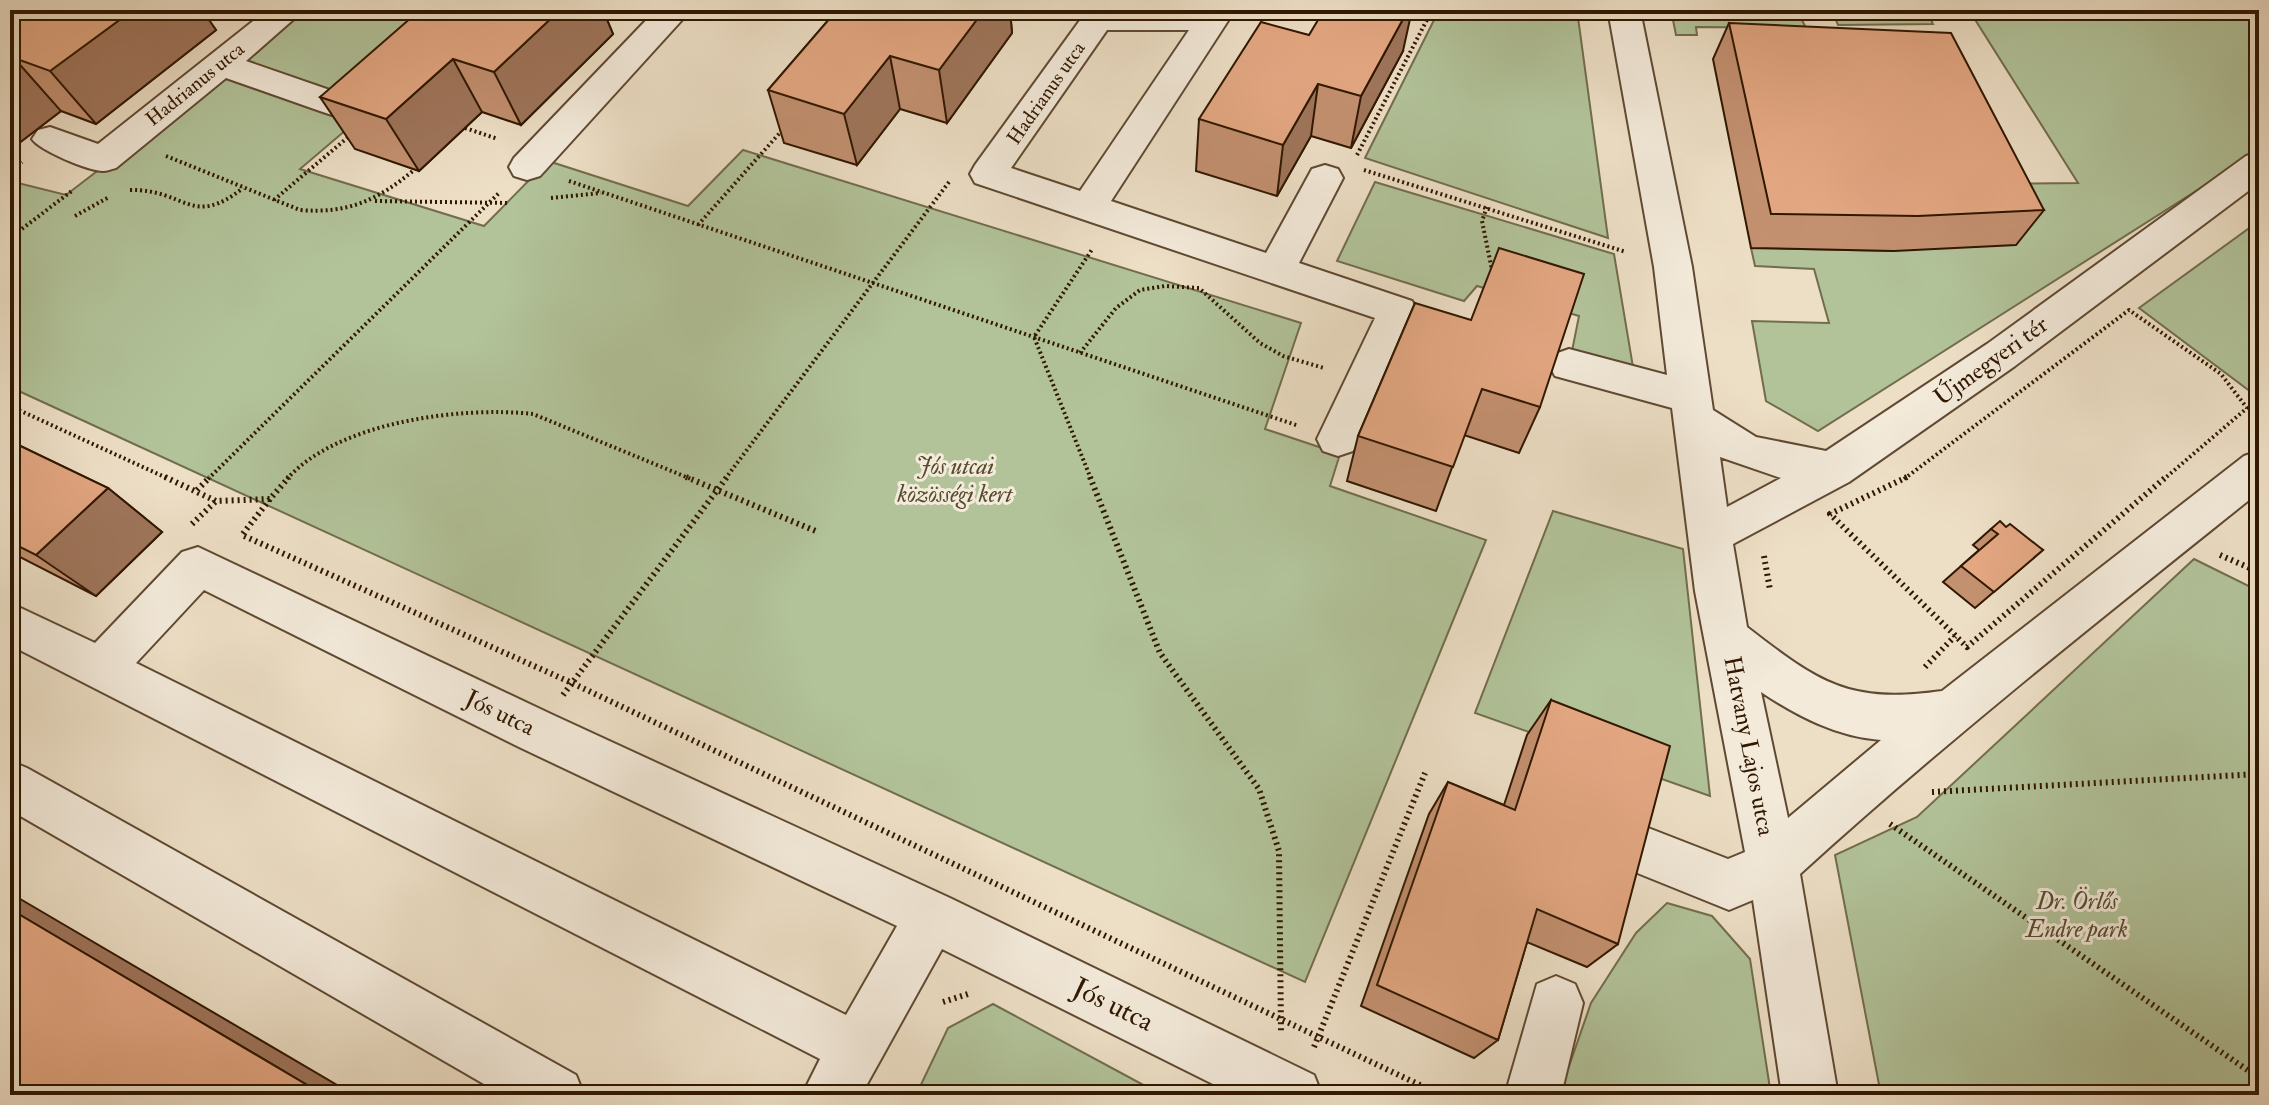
<svg xmlns="http://www.w3.org/2000/svg" width="2269" height="1105" viewBox="0 0 2269 1105" font-family="'IM FELL Double Pica',serif">
<style>
.green{fill:#b2c39a;stroke:#716d4d;stroke-width:2}
.lines{fill:none;stroke-linecap:round;stroke-linejoin:round}
.minor-casing{stroke:#5f4932;stroke-width:4}
.path-far1{stroke:#301700;stroke-width:4;stroke-dasharray:2 3;stroke-linecap:butt}
.path{stroke:#301700;stroke-width:6;stroke-dasharray:2 4;stroke-linecap:butt}
.minor{fill:#f3eada;fill-rule:evenodd}
.wall{fill:#c39070;stroke:#301700;stroke-width:2}
.shaded-wall{fill:#9f755b;stroke:#301700;stroke-width:2}
.building{fill:#e3a782;stroke:#301700;stroke-width:2}
.labels{text-anchor:middle;dominant-baseline:central;stroke-width:6;stroke-linejoin:round;paint-order:stroke}
.far-street-label{font-size:20px;fill:#301700;stroke:#f3eada}
.street-label{font-size:24px;fill:#301700;stroke:#f3eada}
.park-label{font-size:24px;font-style:italic;fill:#574b2e;stroke:#f3eada}
.near-street-label{font-size:28px;fill:#301700;stroke:#f3eada}
</style>
<rect width="100%" height="100%" fill="#eddfc6"/>
<filter id="stains"><feTurbulence type="fractalNoise" baseFrequency=".0025" numOctaves="4"/><feColorMatrix values="0 0 0 0 .2 0 0 0 0 .09 0 0 0 0 .02 0 0 0 .5 -.17"/></filter>
<radialGradient id="worn" r=".72"><stop offset=".6" stop-color="#630" stop-opacity="0"/><stop offset="1" stop-color="#630" stop-opacity=".3"/></radialGradient>
<path class="green" d="M307,10H487L300,169L484,226L548,161L688,206L743,150L1301,323L1265,429L1340,454L1330,486L1486,540L1305,982L10,387V181L66,195Z
M1439,10H1577L1608,238L1365,158Z
M1671,10H1797L1806,28L1696,27L1697,35H1676Z
M1832,10H1926L1933,24L1838,25Z
M1969,10H2259V151L1818,431L1766,401L1752,321L1829,323L1814,269L1755,266L1751,248L1894,251L1985,184L2078,183Z
M1375,182L1614,254L1634,373L1571,356L1579,316L1477,286L1464,301L1337,261Z
M2259,221V398L2139,308Z
M1553,511L1683,549L1710,796L1475,713Z
M2194,559L2259,591V1095H1881L1835,855L1917,817Z
M1667,903L1712,916L1750,959L1771,1095H1559L1591,1003L1636,933Z
M993,1004L1162,1095H916L948,1028Z"/>
<g class="lines">
<defs>
<path id="minor" d="M267,10H304L246,61L344,95L349,103L344,111L332,115L320,111L226,78L116,168C111,169 107,171 103,171C88,171 39,150 32,139L38,130L50,127L98,144Z
M656,10H691L540,176L527,180L514,176L509,167L514,158Z
M1092,10H1235L1111,201L1266,253L1312,169L1325,165L1338,169L1343,178L1299,263L1412,301L1417,311L1353,451L1338,456L1323,451L1317,439L1375,318L975,183L970,174L975,165L1086,12ZM1107,30H1189L1080,191L1011,168Z
M1608,10H1640L1692,267L1713,410L1756,437L1826,451L1987,344L2246,156L2259,152V183L2015,366L1849,482L1733,544L1747,627C1819,683 1849,704 1942,691L2244,456L2259,451V492C2103,617 1947,740 1800,874L1838,1095H1782L1753,900L1729,910L1620,866L1613,849L1620,832L1638,824L1728,859L1745,852L1695,591L1672,408L1555,376L1549,365L1555,354L1569,349L1667,375L1654,267ZM1720,457L1781,478L1727,507ZM1761,692C1797,716 1837,737 1881,740L1788,818Z
M198,547L553,715L950,898L1314,1075L1322,1095H1235L942,949L861,1095H802L820,1059L10,645V603L95,643L182,552ZM204,590L519,747L897,926L846,1015L136,663Z
M10,761L27,768L576,1075L584,1095H503L10,810Z
M1556,976L1575,984L1583,1003L1561,1095H1505L1537,984Z"/>
</defs>
<use href="#minor" class="minor-casing"/>
<path class="path-far1" d="M465,128L498,139
M1357,155L1432,10
M166,156L300,210C348,214 378,200 414,170
M1364,170L1626,252
M10,172L22,162
M569,181L1299,426
M130,190C186,189 191,229 243,188
M551,198L601,193
M274,200L347,138
M375,201L509,203
M1487,207L1482,221L1493,275
M75,216L109,197
M698,225L785,127
M10,238L73,190
M1080,353L1116,308L1140,290L1165,286L1199,288L1260,343L1283,356L1324,368
M10,406L169,479
M208,479L500,192
M287,479C337,422 461,406 533,414L691,479
M725,479L949,182
M1091,479L1034,337L1093,248
M1904,479L2129,310L2221,374L2247,408L2164,479"/>
<path class="path" d="M165,477L216,501L270,499L289,477
M686,477L818,532
M1090,477L1160,653L1259,789L1279,851L1281,1032
M1907,477L1830,514L1967,647L2166,477
M197,490L210,477
M270,499L242,535L572,683L1441,1095
M192,524L216,501
M2220,555L2259,572
M1764,556L1770,590
M1925,667L1955,636
M563,695L727,477
M1932,792L2259,774
M1890,824L2259,1078
M943,1002L971,993
M1314,1047L1425,773"/>
<use href="#minor" class="minor"/>
</g>
<path class="wall" d="M10,10H202L216,30L96,124L61,111L10,150Z
M466,10H603L613,34L521,125L482,112L419,171L355,149L320,97Z
M837,10H1010L1012,33L947,123L900,109L857,165L784,143L768,90Z
M1729,23L2044,210L2016,245L1894,251L1751,248L1713,59Z
M1309,35L1403,51L1351,148L1311,136L1277,196L1196,171L1199,119Z
M1415,303L1540,407L1519,453L1464,435L1436,511L1347,481L1358,436Z
M10,441L108,488L162,532L96,596L10,552Z
M2006,527L2043,550L1975,608L1943,582L1979,550L1973,545L1991,529Z
M1551,700L1618,944L1587,967L1527,942L1498,1040L1474,1058L1361,1006L1429,814L1448,782L1504,805L1527,735Z"/>
<path class="shaded-wall" d="M133,10H202L216,30L96,124L50,71Z
M560,10H603L613,34L521,125L494,72Z
M984,10H1010L1012,33L947,123L939,70Z
M1408,10H1412L1403,51L1351,148L1361,96Z
M890,56L900,109L857,165L844,114Z
M14,58L61,111L10,150V62Z
M453,59L482,112L419,171L386,119Z
M1318,84L1311,136L1277,196L1283,145Z
M108,488L162,532L96,596L36,555Z
M10,893L354,1095H324L10,909Z"/>
<path class="building" d="M10,10H133L50,71L14,58L10,62Z
M420,10H458L464,12L466,10H560L494,72L453,59L386,119L320,97Z
M837,10H984L939,70L890,56L844,114L768,90Z
M1324,10H1408L1361,96L1318,84L1283,145L1199,119L1261,22L1309,35Z
M1729,23L1951,33L2044,210L1918,216L1771,214Z
M1499,248L1584,274L1540,407L1482,389L1453,467L1358,436L1415,303L1471,320Z
M10,441L108,488L36,555L10,542Z
M2000,521L2006,527L2010,524L2043,550L1994,592L1961,566L1998,534L1991,529Z
M1551,700L1670,746L1618,944L1537,909L1498,1040L1377,985L1448,782L1515,810Z
M10,909L324,1095H17L10,1090Z"/>
<g class="labels">
<g class="far-street-label">
<text transform="translate(195 84) rotate(-39)">Hadrianus utca</text>
<text transform="translate(1046 93) rotate(-55)">Hadrianus utca</text>
</g>
<g class="street-label">
<text transform="translate(1991 361) rotate(-36)">Újmegyeri tér</text>
<text transform="translate(500 713) rotate(26)">Jós utca</text>
<text transform="translate(1749 746) rotate(79)">Hatvany Lajos utca</text>
</g>
<g class="park-label">
<text x="955" y="466">Jós utcai<tspan x="955" dy="28">közösségi kert</tspan></text>
<text x="2077" y="901">Dr. Örlős<tspan x="2077" dy="28">Endre park</tspan></text>
</g>
<g class="near-street-label">
<text transform="translate(1113 1005) rotate(26)">Jós utca</text>
</g>
</g>
<rect width="2269" height="1105" fill="none" stroke="#eddfc6" stroke-width="40"/>
<rect x="12" y="12" width="2245" height="1081" fill="none" stroke="#301700" stroke-width="4"/>
<rect x="20" y="20" width="2229" height="1065" fill="none" stroke="#301700" stroke-width="2"/>
<rect width="100%" height="100%" filter="url(#stains)"/>
<rect width="100%" height="100%" fill="url(#worn)"/>
</svg>
